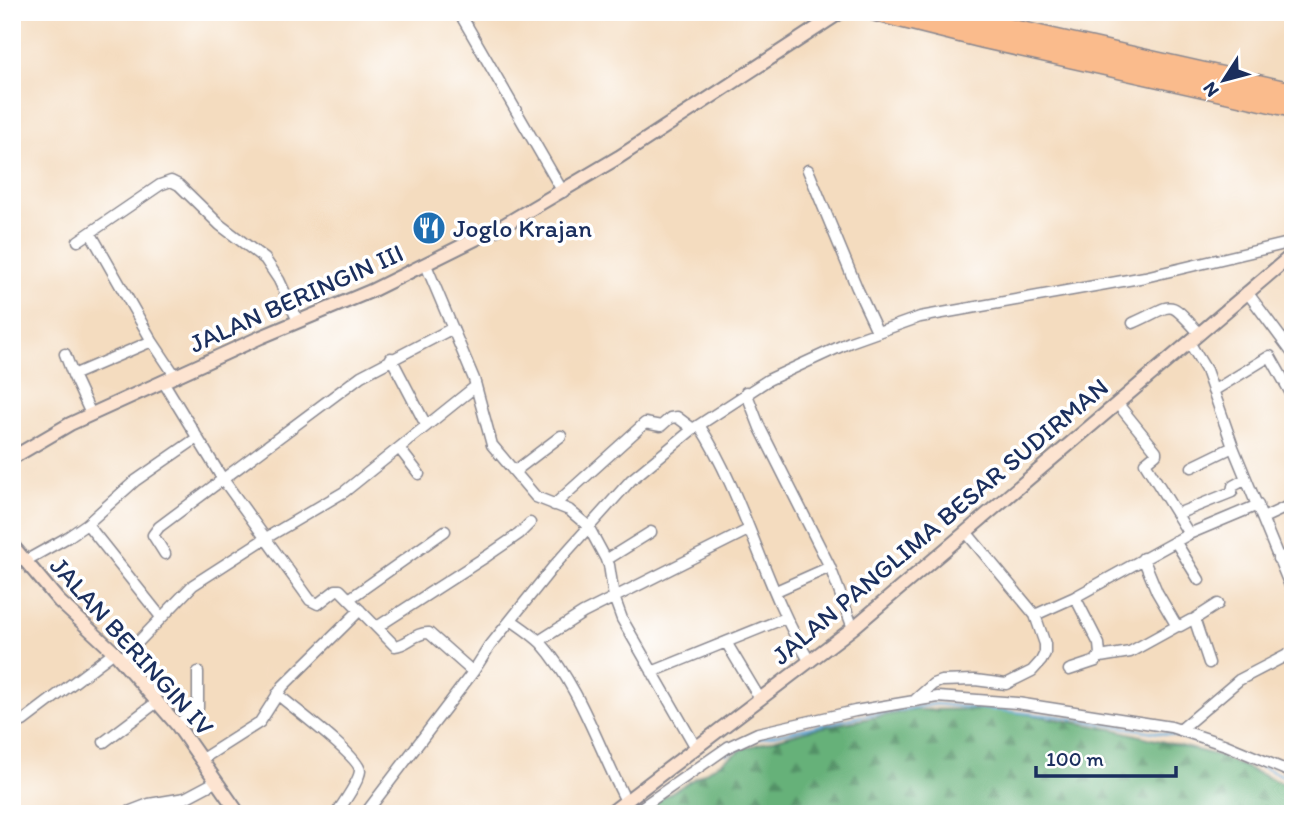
<svg xmlns="http://www.w3.org/2000/svg" width="1305" height="826" viewBox="0 0 1305 826" font-family="Itim,sans-serif">
<style>
.forest{fill:url(#forest-firs);stroke:#40706c;stroke-width:2}
.lines{fill:none;stroke-linecap:round;stroke-linejoin:round}
.stream{stroke:#65addc;stroke-width:2.5}
.street-casing{stroke:#88868e;stroke-width:13}
.secondary-casing{stroke:#88868e;stroke-width:16}
.highway-casing{stroke:#88868e;stroke-width:21}
.street{stroke:#fff;stroke-width:10}
.secondary{stroke:#fde4d1;stroke-width:12}
.highway{stroke:#fabb8c;stroke-width:18}
.labels{text-anchor:middle;dominant-baseline:central;stroke-width:7;stroke-linejoin:round;paint-order:stroke}
.poi-label{font-size:26px;fill:#1b2f5e;stroke:#fff;text-anchor:start}
.street-label{font-size:26px;fill:#1b2f5e;stroke:#fff}
</style>
<defs>
<pattern id="forest-firs" width="22" height="20" patternUnits="userSpaceOnUse" patternTransform="scale(1.75)"><rect width="22" height="20" fill="#66b179"/><path d="M5 1l3.5 6h-7zM16 11l3.5 6h-7z" fill="#539066"/></pattern>
</defs>
<rect width="100%" height="100%" fill="#fff"/>
<filter id="ink" filterUnits="userSpaceOnUse"><feTurbulence type="fractalNoise" baseFrequency=".0143" numOctaves="2"/><feDisplacementMap in="SourceGraphic" scale="14" xChannelSelector="R" yChannelSelector="G"/><feConvolveMatrix kernelMatrix="1 2 1 2 8 2 1 2 1" color-interpolation-filters="sRGB"/></filter>
<filter id="wash" filterUnits="userSpaceOnUse"><feTurbulence type="fractalNoise" baseFrequency=".00686" numOctaves="4" result="noise"/><feDisplacementMap in="SourceGraphic" scale="28" xChannelSelector="R" yChannelSelector="G"/><feGaussianBlur stdDeviation="1.57" result="paint"/><feColorMatrix in="noise" values="0 0 0 0 0 0 0 0 0 0 0 0 0 0 0 0 0 1.4 0 .05"/><feComposite in="paint" operator="in"/></filter>
<g filter="url(#wash)">
<rect width="100%" height="100%" fill="#f4dcbf"/>
<path class="forest" d="M999,709L1113,729L1216,755L1293,788V814H636L745,748L812,729L914,710Z"/>
<g class="lines">
<path class="stream" d="M726,754L756,739L862,716L936,704L1057,716L1178,736L1215,748L1293,780"/>
</g>
</g>
<g filter="url(#ink)">
<g class="lines">
<defs>
<path id="street" d="M459,12L563,192
M808,170L857,288L877,331
M91,234L152,341L176,377
M78,241L160,185L171,181L179,185L220,225L265,259L279,280L298,321
M426,265L474,379L492,445L536,497L569,510L588,526L609,565L614,597L622,619L695,746
M1247,292L1293,354
M1133,323C1175,305 1166,296 1199,333
M1189,342L1206,370L1233,447L1293,593
M65,354L73,375
M391,358L426,425
M164,383L222,478L310,600L318,604L336,590H340L395,646C408,645 415,632 429,633L473,672
M1213,391L1270,356L1293,397
M746,392L760,428L830,567
M1117,403L1156,451V454L1145,463L1189,534
M91,414L73,375L152,341
M699,425C746,498 764,587 810,662
M399,448L419,474
M1192,467L1233,447
M515,471L561,436
M554,505L645,423L661,426L670,418L677,417L693,429
M1177,514L1232,492L1233,486L1246,479
M1263,518L1293,504
M1175,541L1199,580
M165,554L153,535L159,527L361,376L453,328
M1143,558L1157,592L1175,623L1180,626L1191,620L1195,621L1209,663
M1278,559L1293,552
M606,560L651,532
M25,561L68,537L87,524
M776,591L830,567L853,628
M349,599L445,531
M1035,615L1075,597L1189,534L1258,505
M161,617L87,524L135,481L197,438
M511,620C521,627 532,634 541,643C579,685 600,751 626,801
M1193,620L1218,604
M377,627L487,556L519,534L530,523
M539,641L583,613L748,530
M726,642L760,699
M1100,657L1130,652L1179,625
M121,660L193,585L266,538L344,492L476,386
M1069,670L1096,661L1100,654L1099,644L1075,597
M652,672L785,618
M277,694C291,706 360,757 360,771C359,782 342,805 336,814
M916,699L933,684L941,681L975,680L1006,684L1032,671L1041,661L1045,653V644L1035,615L966,532
M23,721L114,652
M177,725L198,708V672
M1180,730L1239,680L1293,652
M104,742L157,702
M202,759L260,722L283,686L360,610
M123,814L149,804L185,798L217,781
M365,814L473,672L489,647L553,567L631,480L693,429L768,380L850,342L920,317L1145,277L1293,242
M632,814L728,747L758,733L855,711L938,697L1017,703L1171,727L1226,745L1293,773"/>
<path id="secondary" d="M12,458L70,424L261,337L371,291L504,225L619,157L841,12
M12,545L59,601L114,652L177,725L239,814
M609,814L853,628L1293,254"/>
<path id="highway" d="M876,12L984,39L1293,108
M937,12L1293,92"/>
</defs>
<use href="#street" class="street-casing"/>
<use href="#secondary" class="secondary-casing"/>
<use href="#highway" class="highway-casing"/>
<use href="#street" class="street"/>
<use href="#secondary" class="secondary"/>
<use href="#highway" class="highway"/>
</g>
</g>
<defs>
<symbol id="restaurant-disc" viewBox="-11 -11 22 22"><circle r="9.5" fill="#1f6fb2" stroke="#fff"/><path d="M-5-6h1v4h1v-4h1v4h1v-4h1v5L-1.5 .5V6h-2V.5L-5-1ZM5-6V6H3V1.5H1.5Q1.5-4 5-6Z" fill="#fff"/></symbol>
</defs>
<g fill-rule="evenodd">
<use href="#restaurant-disc" x="410" y="209" width="38" height="38"/>
</g>
<g class="labels">
<g class="poi-label">
<text x="453" y="228">Joglo Krajan</text>
</g>
<g class="street-label">
<text transform="translate(296 298) rotate(-24)">JALAN BERINGIN III</text>
<text transform="translate(940 521) rotate(-40)">JALAN PANGLIMA BESAR SUDIRMAN</text>
<text transform="translate(132 646) rotate(48)">JALAN BERINGIN IV</text>
</g>
</g>
<rect width="1305" height="826" fill="none" stroke="#fff" stroke-width="42"/>
<g transform="translate(1224 80) rotate(234)" stroke="#ffffff" stroke-width="5" paint-order="stroke">
<path d="M0-5L12 26L0 18L-12 26Z" fill="#1b2f5e"/>
<text y="-10" font-size="19" font-weight="bold" text-anchor="middle" fill="#1b2f5e">N</text>
</g>
<path d="M1036 766v10h140v-10" fill="none" stroke="#1b2f5e" stroke-width="3.5"/>
<text x="1046" y="766" font-size="21" fill="#1b2f5e" stroke="#ffffff" stroke-width="5" paint-order="stroke">100 m</text>
</svg>
